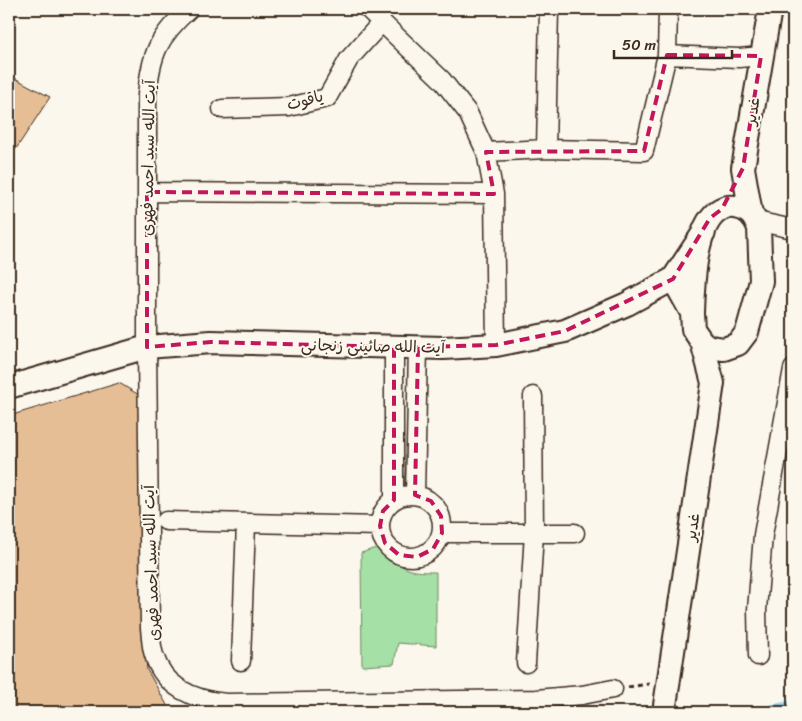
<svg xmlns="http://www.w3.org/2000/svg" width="802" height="721" viewBox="0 0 802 721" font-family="Sriracha,'Playpen Sans Arabic',sans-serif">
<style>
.green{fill:#a5e0a6;stroke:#708562}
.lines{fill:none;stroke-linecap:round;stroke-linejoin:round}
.canal{stroke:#92d3f4;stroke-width:16}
.building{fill:#e6be96;stroke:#3b2a1e}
.minor-casing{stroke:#3b2a1e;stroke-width:21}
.major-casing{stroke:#3b2a1e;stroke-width:26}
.path{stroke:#3b2a1e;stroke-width:3;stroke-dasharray:5 4;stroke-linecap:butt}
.minor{stroke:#fbf7ec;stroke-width:18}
.major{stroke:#fbf7ec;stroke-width:22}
.marked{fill:none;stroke:#c2185b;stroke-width:4;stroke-dasharray:10 6;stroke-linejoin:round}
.labels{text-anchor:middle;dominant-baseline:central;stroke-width:4;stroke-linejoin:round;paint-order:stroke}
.street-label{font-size:16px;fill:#3b2a1e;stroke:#fbf7ec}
</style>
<rect width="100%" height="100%" fill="#fbf7ec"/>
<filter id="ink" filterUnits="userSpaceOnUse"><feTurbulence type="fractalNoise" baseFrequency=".02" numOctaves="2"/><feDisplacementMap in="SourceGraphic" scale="10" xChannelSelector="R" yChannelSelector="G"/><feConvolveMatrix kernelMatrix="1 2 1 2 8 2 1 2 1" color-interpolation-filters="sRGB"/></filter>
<g filter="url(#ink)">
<path class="green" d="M382,546C400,569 406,572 436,572V646L398,643L394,664L362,666L361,553Z"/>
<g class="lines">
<path class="canal" d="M774,712L793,709"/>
</g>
<path class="building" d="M9,75L50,97L16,149L9,151Z
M119,383L139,395L141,605L147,670L171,712H9V416Z"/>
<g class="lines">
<defs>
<path id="minor" d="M189,9C158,37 151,54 147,95V347L150,628C151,636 151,646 154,655C164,688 195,700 226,703L536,699L582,695L613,689
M368,9L442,80L468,113L486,152L494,194L496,345
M668,9L667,55L739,58L761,56
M222,109L289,107L327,98L349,59L382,22
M546,149L549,9
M486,152L546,149L644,151L667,55
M147,192L494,194
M756,221L793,229
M415,495L418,347
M380 526a31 31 0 1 1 62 0a31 31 0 1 1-62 0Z
M394,500V347
M166,521L380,526
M442,533H575
M758,656L757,610L763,535L793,369
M241,661L246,523
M526,663L534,533L533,396"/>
<path id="major" d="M751,214L743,168L770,9
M673,279L692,313L693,329L702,342L709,347L724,349L738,344L747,332L761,281L759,228C755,217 748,208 735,207C694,202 693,286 692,313
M9,387L147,347L211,342L444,348L496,345L565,331L627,304L673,279L704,232
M664,712L713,383L702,342"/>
</defs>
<use href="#minor" class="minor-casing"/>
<use href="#major" class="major-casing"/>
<path class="path" d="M628,687L649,684"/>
<use href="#minor" class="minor"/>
<use href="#major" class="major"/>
</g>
</g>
<path class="marked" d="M667,55L761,56L743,168L722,209L710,218L673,279L565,331L496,345L418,347L415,495L431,501L441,516L442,533L433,549L417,557L399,555L385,543L380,526L383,511L394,500V347L211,342L147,347V192L494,194L486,152L644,151Z"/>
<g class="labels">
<g class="street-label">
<text transform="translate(305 100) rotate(-15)">یاقوت</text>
<text transform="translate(752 111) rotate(-80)">غدیر</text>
<text transform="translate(148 158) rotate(-89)">آیت الله سید احمد فهری</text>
<text transform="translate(373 346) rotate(1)">آیت الله صائینی زنجانی</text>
<text transform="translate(692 527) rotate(-81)">غدیر</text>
<text transform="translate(151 563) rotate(-92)">آیت الله سید احمد فهری</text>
</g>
</g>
<rect width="802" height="721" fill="none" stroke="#fbf7ec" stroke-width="30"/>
<rect x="15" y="15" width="772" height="691" fill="none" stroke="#3b2a1e" stroke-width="2" filter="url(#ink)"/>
<path d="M614 50v8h118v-8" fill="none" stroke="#3b2a1e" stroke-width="2.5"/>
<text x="622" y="50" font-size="15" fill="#3b2a1e" stroke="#fbf7ec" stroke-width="4" paint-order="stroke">50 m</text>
</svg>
